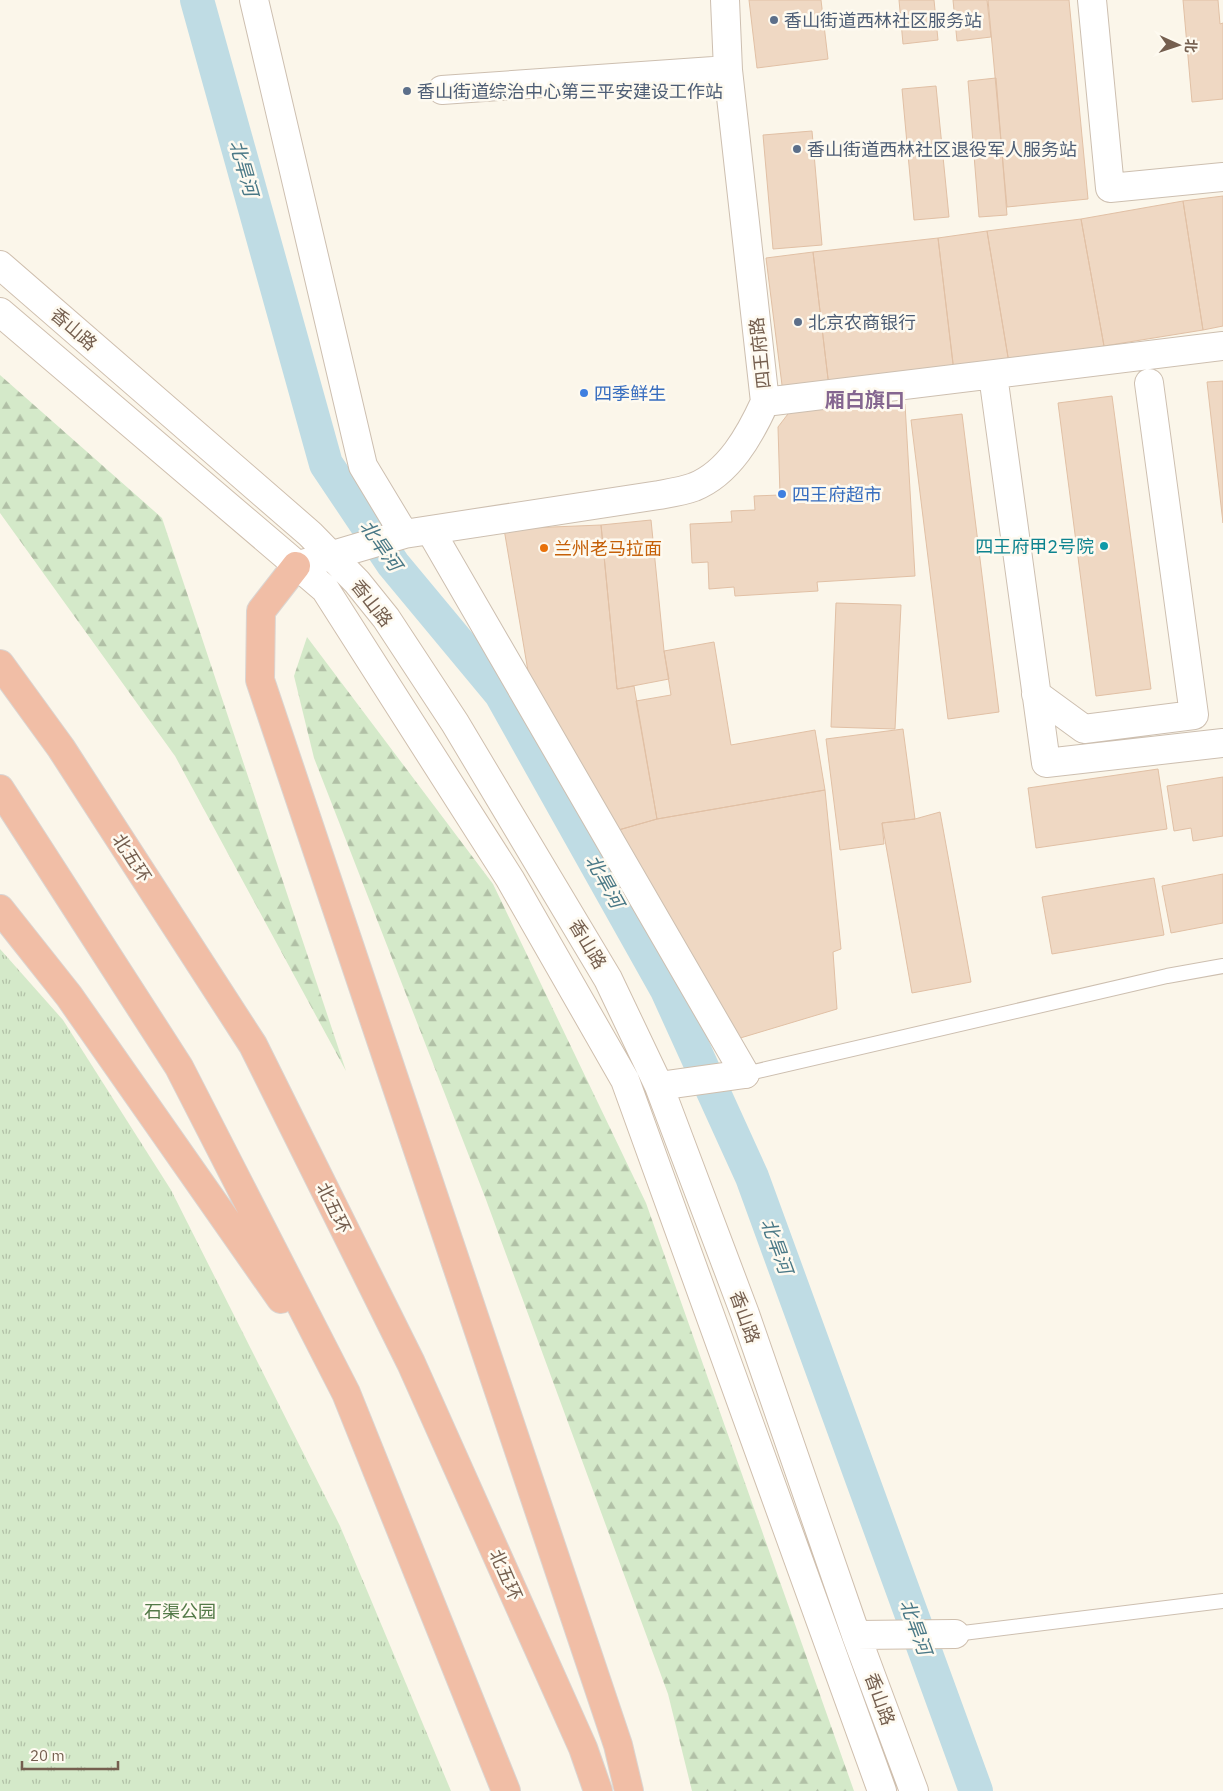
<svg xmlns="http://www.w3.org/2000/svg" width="1223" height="1791" viewBox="0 0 1223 1791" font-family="'IBM Plex Sans','Noto Sans SC',sans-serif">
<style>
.forest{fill:url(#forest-firs)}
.park{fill:url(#park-tufts)}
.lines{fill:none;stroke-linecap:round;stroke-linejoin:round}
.canal{stroke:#bfdce4;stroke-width:34}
.building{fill:#efd8c3;stroke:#e1c0a5}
.lane-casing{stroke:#cdbfb0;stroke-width:16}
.street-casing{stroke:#cdbfb0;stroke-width:30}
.secondary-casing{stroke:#cfbfae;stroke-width:30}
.highway-casing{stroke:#dbd5d1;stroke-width:30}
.lane{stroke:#fff;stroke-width:14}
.street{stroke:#fff;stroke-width:28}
.secondary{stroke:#fff;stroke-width:28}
.highway{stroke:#f1bea6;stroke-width:28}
.service-dot{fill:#5c6f8a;stroke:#fefaf0;stroke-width:2}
.shop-dot{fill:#3f7fe0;stroke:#fefaf0;stroke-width:2}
.culture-dot{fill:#0f9aa8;stroke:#fefaf0;stroke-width:2}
.food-dot{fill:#e8710a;stroke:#fefaf0;stroke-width:2}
.labels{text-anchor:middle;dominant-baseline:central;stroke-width:5;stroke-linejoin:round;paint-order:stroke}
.service-label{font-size:18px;fill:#4e5e75;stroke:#fefaf0;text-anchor:start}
.street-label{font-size:18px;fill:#755f4f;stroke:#fefaf0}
.shop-label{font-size:18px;fill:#366cbe;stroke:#fefaf0;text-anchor:start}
.culture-label{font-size:18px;fill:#0d838f;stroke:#fefaf0;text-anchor:end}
.food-label{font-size:18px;fill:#c56008;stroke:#fefaf0;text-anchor:start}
.park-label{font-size:18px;fill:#537947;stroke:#fefaf0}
.water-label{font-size:19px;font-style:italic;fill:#497886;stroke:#fefaf0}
.quarter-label{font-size:20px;font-weight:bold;fill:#856690;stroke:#fefaf0}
</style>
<defs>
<pattern id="forest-firs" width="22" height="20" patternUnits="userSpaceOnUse" patternTransform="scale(1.25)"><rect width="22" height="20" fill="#d4e9c9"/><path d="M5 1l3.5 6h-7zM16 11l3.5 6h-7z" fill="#b1c0a6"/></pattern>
<pattern id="park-tufts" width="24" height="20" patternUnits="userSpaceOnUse" patternTransform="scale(1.25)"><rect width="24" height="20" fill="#d4e9c9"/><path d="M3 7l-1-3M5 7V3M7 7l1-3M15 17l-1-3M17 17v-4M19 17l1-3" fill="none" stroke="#b1c0a6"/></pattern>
</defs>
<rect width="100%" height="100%" fill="#fbf6ea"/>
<path class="forest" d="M0,375L162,518L346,1071L175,756L0,513Z
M307,637L493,884L646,1203L854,1791H692L668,1694L485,1197L314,758L294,676Z"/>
<path class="park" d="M0,949L63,1020L171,1190L340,1526L451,1791H0Z"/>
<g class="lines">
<path class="canal" d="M197,0L326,464L393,564L501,694L667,990L752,1177L976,1791"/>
</g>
<path class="building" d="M749,0H821L828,59L757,68Z
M899,0H934L938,40L903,44Z
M953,0H987L991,37L957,41Z
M988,0H1069L1088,199L1007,207Z
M1183,0H1218L1220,24L1223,23V99L1192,102Z
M996,78L1007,215L979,217L968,81Z
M936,86L949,217L914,220L902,89Z
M812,131L822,245L773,249L763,135Z
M1223,196V326L1203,330L1183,201Z
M1183,201L1203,330L1104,346L1081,219Z
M1081,219L1104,346L1009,363L987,231Z
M987,231L1009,363L954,373L938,238Z
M938,238L954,371L829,387L813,252Z
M813,252L829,387L783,393L766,258Z
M1223,381V523L1207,382Z
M1112,396L1151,689L1096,696L1058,403Z
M905,404L915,576L817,582L818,591L735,596L734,587L709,589L708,562L692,563L690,524L732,522L731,511L755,510L754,496L780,495L778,427L791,410Z
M962,414L999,712L948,719L911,420Z
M651,520L664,651L669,679L617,689L601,525Z
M601,525L617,689L634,686L657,819L615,831L531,689L504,529Z
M836,603L901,605L895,729L831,727Z
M714,642L731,745L815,730L825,790L657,819L636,701L671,695L664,651Z
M903,729L915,819L882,823L884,844L840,850L826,739Z
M1158,769L1167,829L1036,848L1028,788Z
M1223,777V836L1193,841L1191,828L1174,831L1167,786Z
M825,790L841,949L833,952L837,1009L727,1042L615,831L657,819Z
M940,812L971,982L912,993L882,823L915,819Z
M1223,874V923L1171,933L1162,886Z
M1154,878L1164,935L1052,954L1042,897Z"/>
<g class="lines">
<defs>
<path id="lane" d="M745,1074L1167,976L1223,966
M955,1634L1223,1601"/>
<path id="street" d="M254,0L363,466L404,534
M1092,0L1110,188L1223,177
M442,90L728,70
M993,375L1046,763L1223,743
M765,402L1223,346
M430,530L745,1074
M296,566L404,534L659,495C670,493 683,491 694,487C729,473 750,435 765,402L728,70L725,0
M1036,694L1084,729L1194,715L1149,383"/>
<path id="secondary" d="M0,265L310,534L357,582L386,618L455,723L608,979L659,1086L745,1314L856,1635L914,1791
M0,312L325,589L510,879L625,1080L882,1791
M659,1086L745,1074
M856,1635L955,1634"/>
<path id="highway" d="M296,566L261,611L260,680L618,1745L629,1791
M0,664L61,748L253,1045L411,1363L583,1748L598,1791
M0,789L179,1067L346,1393L506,1791
M0,909L69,996L281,1299"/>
</defs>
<use href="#lane" class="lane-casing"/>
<use href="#street" class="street-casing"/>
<use href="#secondary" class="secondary-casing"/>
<use href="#highway" class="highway-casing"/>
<use href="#lane" class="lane"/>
<use href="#street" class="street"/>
<use href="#secondary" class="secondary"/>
<use href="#highway" class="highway"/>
</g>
<g class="service-dot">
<circle cx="774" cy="20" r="5"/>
<circle cx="407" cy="91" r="5"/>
<circle cx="797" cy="149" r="5"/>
<circle cx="798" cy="322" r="5"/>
</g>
<g class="shop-dot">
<circle cx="584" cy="393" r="5"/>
<circle cx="782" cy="494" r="5"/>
</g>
<circle class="culture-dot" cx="1104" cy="546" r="5"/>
<circle class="food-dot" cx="544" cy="548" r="5"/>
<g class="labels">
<g class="service-label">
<text x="784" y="20">香山街道西林社区服务站</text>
<text x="417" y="91">香山街道综治中心第三平安建设工作站</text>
<text x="807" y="149">香山街道西林社区退役军人服务站</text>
<text x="808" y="322">北京农商银行</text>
</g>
<g class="street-label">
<text transform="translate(74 329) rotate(41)">香山路</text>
<text transform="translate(760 353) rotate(-96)">四王府路</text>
<text transform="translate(372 603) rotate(52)">香山路</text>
<text transform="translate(132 858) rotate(57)">北五环</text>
<text transform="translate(588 944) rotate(59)">香山路</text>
<text transform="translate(334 1208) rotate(64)">北五环</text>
<text transform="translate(745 1317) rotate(70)">香山路</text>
<text transform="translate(506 1575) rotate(66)">北五环</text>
<text transform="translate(880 1699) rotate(70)">香山路</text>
</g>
<g class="shop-label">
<text x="594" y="393">四季鲜生</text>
<text x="792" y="494">四王府超市</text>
</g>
<g class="culture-label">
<text x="1094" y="546">四王府甲2号院</text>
</g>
<g class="food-label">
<text x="554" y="548">兰州老马拉面</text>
</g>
<g class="park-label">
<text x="180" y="1611">石渠公园</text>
</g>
<g class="water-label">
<text transform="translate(244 168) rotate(74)">北旱河</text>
<text transform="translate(381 545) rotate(55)">北旱河</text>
<text transform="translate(605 881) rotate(61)">北旱河</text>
<text transform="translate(777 1246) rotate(70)">北旱河</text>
<text transform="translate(916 1627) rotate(70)">北旱河</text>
</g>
<g class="quarter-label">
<text x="865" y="399">厢白旗口</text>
</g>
</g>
<g transform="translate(1178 45) rotate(93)" stroke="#fefaf0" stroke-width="4" paint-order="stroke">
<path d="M0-4L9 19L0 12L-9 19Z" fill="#755f4f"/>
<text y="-8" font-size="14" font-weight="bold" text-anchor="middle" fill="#755f4f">北</text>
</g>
<path d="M22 1761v8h96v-8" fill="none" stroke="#755f4f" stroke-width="2.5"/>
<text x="30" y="1761" font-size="15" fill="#755f4f" stroke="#fefaf0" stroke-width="4" paint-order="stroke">20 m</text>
</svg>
